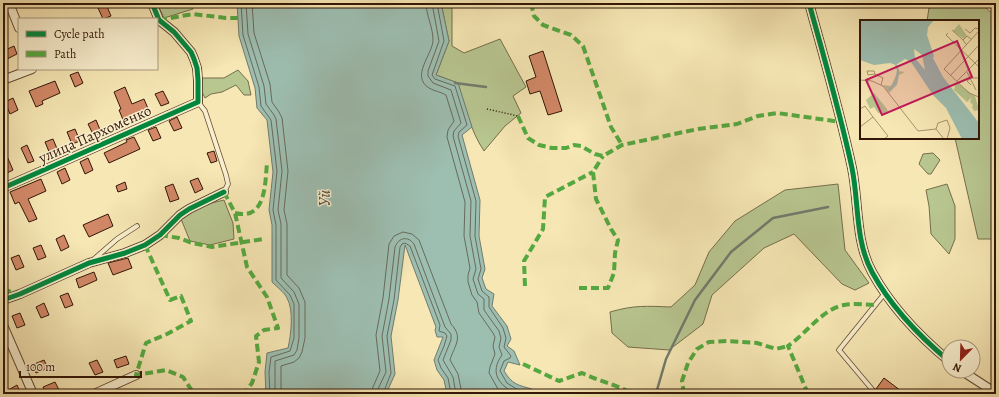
<svg xmlns="http://www.w3.org/2000/svg" width="999" height="397" viewBox="0 0 999 397" font-family="Alegreya,serif">
<style>
.green{fill:#b8c690;stroke:#756e4b}
.water{fill:#9dbfb2;stroke:#727b6d}
.lines{fill:none;stroke-linecap:round;stroke-linejoin:round}
.shore{stroke:#686a5c;stroke-width:1}
.stream{stroke:#727b6d;stroke-width:2.5}
.building{fill:#d28867;stroke:#321606}
.lane-casing{stroke:#634a32;stroke-width:5.5}
.street-casing{stroke:#634a32;stroke-width:10}
.path{stroke:#321606;stroke-width:1.5;stroke-dasharray:1 2;stroke-linecap:butt}
.lane{stroke:#f9efce;stroke-width:4}
.street{stroke:#f9efce;stroke-width:8}
.quiet{stroke:#54a940;stroke-width:4;stroke-dasharray:8 4;stroke-linecap:butt}
.cycleway-casing{stroke:#f9efce;stroke-width:8}
.cycleway{stroke:#00873e;stroke-width:5}
.labels{text-anchor:middle;dominant-baseline:central;stroke-width:3;stroke-linejoin:round;paint-order:stroke}
.street-label{font-size:15px;fill:#321606;stroke:#f9efce}
.water-label{font-size:16px;font-style:italic;fill:#575142;stroke:#f9efce}
.inset-river{fill:none;stroke:#9dbfb2;stroke-width:2}
.inset-road{fill:none;stroke:#a8936e;stroke-width:1}
.view{fill:#c2185b;fill-opacity:0.15;stroke:#c2185b;stroke-width:2}
.inset-edge{fill:none;stroke:#321606;stroke-width:2}
</style>
<rect width="100%" height="100%" fill="#f6e7b4"/>
<filter id="stains"><feTurbulence type="fractalNoise" baseFrequency=".005" numOctaves="4"/><feColorMatrix values="0 0 0 0 .2 0 0 0 0 .09 0 0 0 0 .02 0 0 0 .5 -.17"/></filter>
<radialGradient id="worn" r=".72"><stop offset=".6" stop-color="#630" stop-opacity="0"/><stop offset="1" stop-color="#630" stop-opacity=".3"/></radialGradient>
<path class="green" d="M157,3H192L193,9L164,18Z
M441,3H452V46L464,53L500,39L526,87L513,96L521,113L505,126L484,151C470,130 465,106 458,83L436,75L449,41Z
M949,3H977L985,7L996,17V239H978L955,138H978V21H927L929,8Z
M238,70L248,81L251,95H244L236,85L222,92L211,94L205,98L201,90V78H224Z
M933,153L940,160L931,174H928L919,164L923,154Z
M838,184L845,250L869,283L855,290L842,284L794,234L764,248L712,295L703,324L669,350L628,347L612,333L610,312C634,305 647,306 671,307L695,285L709,252L735,221L785,190Z
M947,184L955,206V239L949,254L931,234L929,206L926,190Z
M224,200L233,223L234,239L210,245L190,241L181,219L199,206Z"/>
<path class="water" d="M237,3H441L449,41L436,75L458,83L472,127L462,135L480,200L479,236L485,269L482,278L486,289L494,294L492,306L507,326L511,339L507,346L514,351L520,365L508,362L504,371C512,384 517,385 532,389L534,394H447L444,380L437,370L434,360L443,337H437L435,330L436,327L405,245L398,300L391,336L395,374L386,394H266L265,372L267,353L288,348C291,335 294,310 287,298C284,292 277,287 272,282V225L269,210L273,172L267,120L257,108L255,88L239,36Z"/>
<g class="lines">
<path class="shore" d="M241,3L243,35L259,87L261,106L271,120L277,171L273,210L276,225V280L290,295L294,304V338L290,351L271,357L269,372L270,394
M246,3L248,34L264,86L266,104L274,115L276,119L282,171L278,210L281,224V278L294,292L299,304V338L297,350L294,355L275,361V394
M252,3L254,33L270,84L272,102L279,112L282,118L288,171L284,210L287,224V275L299,288L305,302V338L302,352L299,358L294,362L281,366V394
M426,3C426,15 433,27 433,40C433,54 410,76 429,88C434,91 441,92 446,95L454,121L448,130L447,137L465,202L464,236L470,268L468,275V282L472,295L477,302L479,313L493,333L495,337L493,346L495,354L490,367L489,373L498,389L504,394
M432,3L439,41L428,71V76L433,83L451,90L461,123L454,131L453,136L471,201L470,236L476,269L473,279L478,294L484,299V310L499,331L501,338L499,347L502,355C489,373 499,385 516,394
M437,3L444,41L432,75L435,79L455,86L467,125L459,132L458,136L476,201L475,236L481,269L478,279L482,291L489,297V307L503,328L506,338L504,347L511,356L510,358L504,361L500,371L507,383L518,390L528,392L530,394
M371,394L373,387L380,371L376,335L383,298L389,244L394,236L403,232L412,234L419,240L451,324C464,338 454,346 450,360L458,374L462,394
M377,394L378,389L386,372L382,336L389,299L395,247C399,237 408,236 414,244L445,327L451,334V340L443,360L453,377L456,394
M383,394L391,373L387,336L394,300L400,247L402,244L405,243L410,246L440,325L439,331L445,333L447,336L444,346L438,360L441,368L448,378L451,394"/>
<path class="stream" d="M455,83L486,87
M659,394L657,390L666,359L695,300L731,252L773,218L828,207"/>
</g>
<path class="building" d="M106,4L111,16L103,19L98,8Z
M14,46L17,54L5,60L3,51Z
M543,51L562,111L548,115L540,91L530,94L526,81L536,77L529,56Z
M78,72L83,83L75,87L70,75Z
M55,81L60,93L42,101L43,104L36,107L29,91Z
M125,87L132,104L144,99L149,111L124,122L119,110L121,109L114,92Z
M163,91L169,103L161,106L155,94Z
M13,98L18,110L10,114L5,102Z
M177,117L182,128L174,131L169,121Z
M96,120L101,132L94,136L88,124Z
M156,127L161,138L153,141L148,130Z
M75,129L80,141L72,144L67,132Z
M134,137L140,149L109,163L104,153L127,142L126,140Z
M53,139L58,151L50,154L45,142Z
M27,145L34,161L28,163L21,148Z
M3,147L13,170L7,173L3,165Z
M214,151L217,161L211,163L207,153Z
M88,158L93,170L85,174L80,162Z
M65,168L70,180L62,184L57,172Z
M198,178L203,189L195,193L190,181Z
M41,179L46,191L28,199L37,219L29,222L19,202L15,204L10,192Z
M125,182L127,189L118,192L116,186Z
M173,184L179,199L170,202L165,187Z
M108,214L113,226L89,237L83,225Z
M64,235L69,247L61,251L56,239Z
M41,245L46,257L38,260L33,248Z
M19,255L24,267L16,270L11,258Z
M128,258L132,268L113,275L108,263Z
M94,272L97,280L79,288L76,279Z
M68,293L73,305L65,308L60,296Z
M44,303L49,315L41,318L36,307Z
M20,313L25,325L17,328L12,316Z
M126,356L129,364L117,368L114,360Z
M44,360L48,368L36,373L32,365Z
M97,360L103,372L95,375L89,363Z
M884,378L905,394H883L876,389Z
M55,382L59,390L46,394L43,387Z
M17,385L21,394H12L10,389Z"/>
<g class="lines">
<defs>
<path id="lane" d="M198,102L205,111L226,175L228,184L224,192
M93,260L117,239L137,226
M876,394L839,350L885,293"/>
<path id="street" d="M9,3L19,28
M809,3C824,58 840,112 852,168C859,202 855,241 872,272C891,307 919,336 949,361
M3,80L32,69
M3,188L198,102V80L197,68L194,59L191,52L174,32L159,20L152,3
M3,300L20,294L89,263L125,253L145,245L160,235L180,215L189,209L224,192
M3,325L33,394
M962,371L996,393
M94,394L136,375"/>
</defs>
<use href="#lane" class="lane-casing"/>
<use href="#street" class="street-casing"/>
<path class="path" d="M487,109L518,116"/>
<use href="#lane" class="lane"/>
<use href="#street" class="street"/>
<path class="quiet" d="M531,3L534,16L543,25L571,35L583,46L611,127L622,145
M159,20L193,14L226,18H238
M518,116L528,138L539,145L552,148H566L574,145L581,146L595,154L603,156L622,145L698,129L737,124L758,116L777,113L841,122
M224,192L235,213L247,267L267,297L278,328L264,330L256,336L259,362L252,383L244,394
M235,213C266,221 265,184 267,163
M160,235L179,238L192,243L212,247L263,239
M145,245L170,300L181,296L191,321L167,334L146,343L136,375L166,370L183,377L194,394
M525,286L524,261L543,229L545,197L593,172
M579,288H608L614,273L615,253L618,240L611,229L596,199L593,172L603,156
M3,289L18,294
M523,364L559,381L582,373C599,381 617,385 634,394
M102,391L103,394
M684,394L682,381L688,363L697,349L709,342L728,341L757,343L776,349L788,346
M808,394L788,346C807,333 821,310 844,305C853,303 866,305 875,305"/>
<defs>
<path id="cycleway" d="M809,3C824,58 840,112 852,168C859,202 855,241 872,272C891,307 919,336 949,361
M3,188L198,102V80L197,68L194,59L191,52L174,32L159,20L152,3
M3,300L20,294L89,263L125,253L145,245L160,235L180,215L189,209L224,192"/>
</defs>
<use href="#cycleway" class="cycleway-casing"/>
<use href="#cycleway" class="cycleway"/>
</g>
<g class="labels">
<g class="street-label">
<text transform="translate(95 134) rotate(-24)">улица Пархоменко</text>
</g>
<g class="water-label">
<text transform="translate(325 198) rotate(-90)">Уй</text>
</g>
</g>
<g transform="translate(860 20)">
<rect width="119" height="119" fill="#f6e7b4"/>
<path d="M99,4L107,16L104,19L93,11ZM38,51L45,52L39,55L37,65L29,73L23,65L31,66ZM96,62L115,76L119,90L114,91L112,87L113,85L110,82L112,77L107,82L94,70ZM14,73L27,89L28,92L24,94L18,93L14,87L10,89L6,80Z" fill="#b8c690"/>
<path d="M0,0H74L68,7L67,15L74,36L73,38L83,57L119,103V119H102L86,88L73,75L51,42L45,39L36,45L30,43L14,45L0,40ZM54,29L62,35L65,50L55,38Z" fill="#9dbfb2" fill-rule="evenodd"/>
<path class="inset-river" d="M29,70L36,62L38,50L36,45"/>
<path class="inset-road" d="M105,9L110,13L115,8L119,9M92,10L103,20M119,11L84,49L109,73L119,77M88,13L86,15L119,47M106,24L103,20L107,16L111,19M107,52L116,70M15,54L8,55L7,51H14L15,54L23,58L21,65M90,56L119,25M0,60L12,61L23,66L58,111L76,109L84,119M97,61L119,39M111,65L107,61L111,58H119M0,89L5,86L13,97M0,107L13,97L28,116L24,119M76,109L78,103L87,100L90,108L87,119"/>
<path class="view" d="M97,21L112,57L22,95L6,60Z"/>
<rect width="119" height="119" class="inset-edge"/>
</g>
<rect width="999" height="397" fill="none" stroke="#f6e7b4" stroke-width="16"/>
<rect x="4" y="4" width="991" height="389" fill="none" stroke="#321606" stroke-width="2"/>
<rect x="8" y="8" width="983" height="381" fill="none" stroke="#321606"/>
<rect x="18" y="18" width="140" height="52" fill="#f9efce" stroke="#a9987e"/>
<rect x="26" y="31" width="20" height="6" fill="#00873e" stroke="#a9987e"/>
<text x="54" y="38" font-size="12" fill="#321606">Cycle path</text>
<rect x="26" y="51" width="20" height="6" fill="#54a940" stroke="#a9987e"/>
<text x="54" y="58" font-size="12" fill="#321606">Path</text>
<g transform="translate(961 359) rotate(203)"><circle r="19" fill="#f9efce" stroke="#a9987e"/>
<path d="M0-3L7 15L0 10L-7 15Z" fill="#8f2418"/>
<text y="-6" font-size="11" font-weight="bold" text-anchor="middle" fill="#321606">N</text>
</g>
<path d="M20 371v6h121v-6" fill="none" stroke="#321606" stroke-width="2"/>
<text x="26" y="371" font-size="12" fill="#321606" stroke="#f9efce" stroke-width="3" paint-order="stroke">100 m</text>
<rect width="100%" height="100%" filter="url(#stains)"/>
<rect width="100%" height="100%" fill="url(#worn)"/>
</svg>
